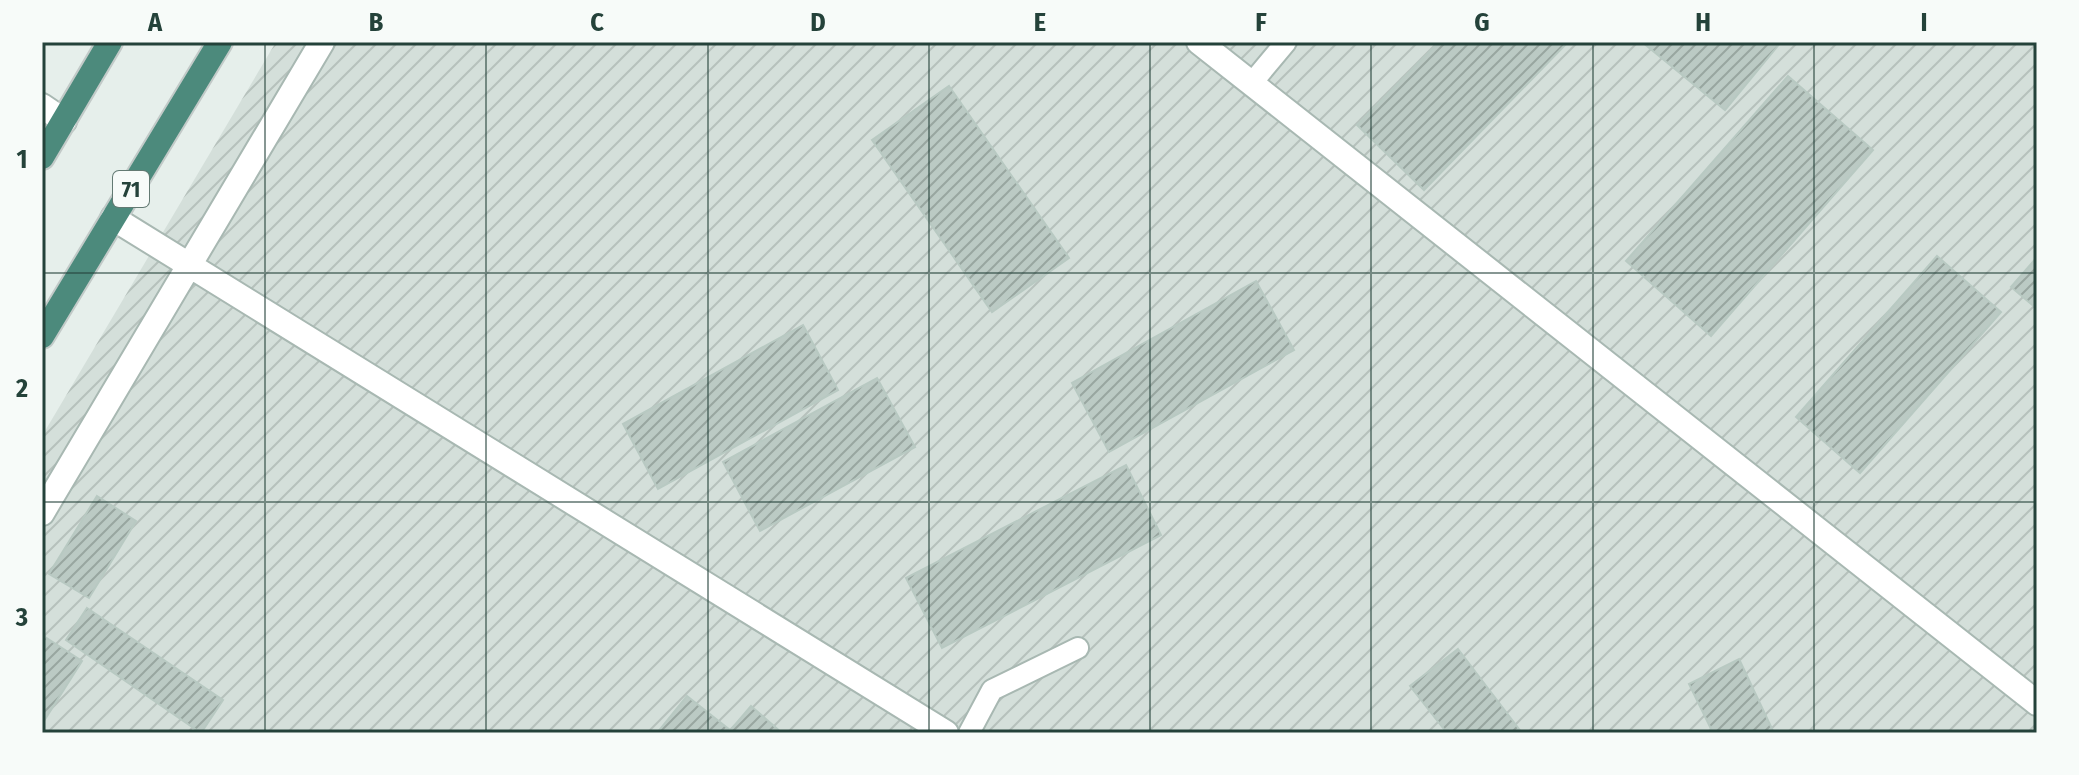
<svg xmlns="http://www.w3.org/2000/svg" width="2079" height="775" viewBox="0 0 2079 775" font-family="'Fira Sans Condensed',sans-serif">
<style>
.industrial{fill:url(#industrial-furrows)}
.building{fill:url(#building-hatch);stroke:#b8c9c2;stroke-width:2}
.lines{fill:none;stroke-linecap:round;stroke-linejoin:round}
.service-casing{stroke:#a8b8b2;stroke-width:24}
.minor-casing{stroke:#a8b8b2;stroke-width:28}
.tertiary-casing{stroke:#a8b8b2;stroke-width:28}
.trunk-casing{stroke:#c2cac8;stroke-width:28}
.service{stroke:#fff;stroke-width:20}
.minor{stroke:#fff;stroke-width:24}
.tertiary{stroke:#fff;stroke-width:24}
.trunk{stroke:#4c8a7c;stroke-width:24}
.grid{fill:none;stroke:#24423a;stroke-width:2;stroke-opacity:0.55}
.labels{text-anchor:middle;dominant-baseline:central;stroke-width:8;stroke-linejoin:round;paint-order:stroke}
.shield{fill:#f7fbf9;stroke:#637a73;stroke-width:2}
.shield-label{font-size:22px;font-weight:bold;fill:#24423a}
.neatline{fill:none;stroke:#24423a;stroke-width:3}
.grid-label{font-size:26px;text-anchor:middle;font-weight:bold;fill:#24423a}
</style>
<defs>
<pattern id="industrial-furrows" width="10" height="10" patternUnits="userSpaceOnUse" patternTransform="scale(2)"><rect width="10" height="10" fill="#d4dfda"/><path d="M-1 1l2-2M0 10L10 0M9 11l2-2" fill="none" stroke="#b6c1bc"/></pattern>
<pattern id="building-hatch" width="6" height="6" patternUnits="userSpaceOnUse" patternTransform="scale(2)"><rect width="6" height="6" fill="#bbcac4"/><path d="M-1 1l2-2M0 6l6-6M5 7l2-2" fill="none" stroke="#98a6a0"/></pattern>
</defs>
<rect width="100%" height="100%" fill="#e6efeb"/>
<path class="industrial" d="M276,42H2037V733H42V436Z"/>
<path class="building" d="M1439,42H1568L1424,190L1357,125Z
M1642,42H1781L1725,110Z
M1788,76L1873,150L1711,336L1626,261Z
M949,86L1069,258L992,312L872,140Z
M1937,256L2001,312L1860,473L1796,417Z
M2037,257V309L2011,287Z
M1256,281L1294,350L1109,452L1072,383Z
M803,325L838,390L658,489L623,424Z
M877,378L915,447L760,531L723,462Z
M1126,465L1161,535L942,648L906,578Z
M97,496L136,521L89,598L49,574Z
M87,608L223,700L201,733L66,640Z
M42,635L82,661L42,724Z
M1458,649L1522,733H1447L1410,686Z
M1739,659L1774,733H1713L1689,684Z
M687,696L730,730L728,733H657Z
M751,706L782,733H728Z"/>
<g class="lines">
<defs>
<path id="service" d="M1251,84L1286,42
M969,733L992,690L1078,648"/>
<path id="minor" d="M1199,42L2037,703
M113,218L946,733
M42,513L322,42"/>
<path id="tertiary" d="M42,106L64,121"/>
<path id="trunk" d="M42,157L110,42
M42,336L220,42"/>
</defs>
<use href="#service" class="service-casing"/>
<use href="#minor" class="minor-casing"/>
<use href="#tertiary" class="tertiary-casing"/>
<use href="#trunk" class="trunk-casing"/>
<use href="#service" class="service"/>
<use href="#minor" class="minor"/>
<use href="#tertiary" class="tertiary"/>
<use href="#trunk" class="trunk"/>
</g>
<path class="grid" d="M265,42V733M486,42V733M708,42V733M929,42V733M1150,42V733M1371,42V733M1593,42V733M1814,42V733M42,273H2037M42,502H2037"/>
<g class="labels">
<rect class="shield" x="113" y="171" width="36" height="36" rx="6"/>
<g class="shield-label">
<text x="131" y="189">71</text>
</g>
</g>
<rect width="2079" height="775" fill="none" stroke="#f7fbf9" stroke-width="88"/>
<rect x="44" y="44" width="1991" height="687" class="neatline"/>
<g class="grid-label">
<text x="155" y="31">A</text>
<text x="376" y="31">B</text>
<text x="597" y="31">C</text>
<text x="818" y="31">D</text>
<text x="1040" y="31">E</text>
<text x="1261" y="31">F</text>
<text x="1482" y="31">G</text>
<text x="1703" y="31">H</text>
<text x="1924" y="31">I</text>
<text x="22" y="168">1</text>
<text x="22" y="397">2</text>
<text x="22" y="626">3</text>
</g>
</svg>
